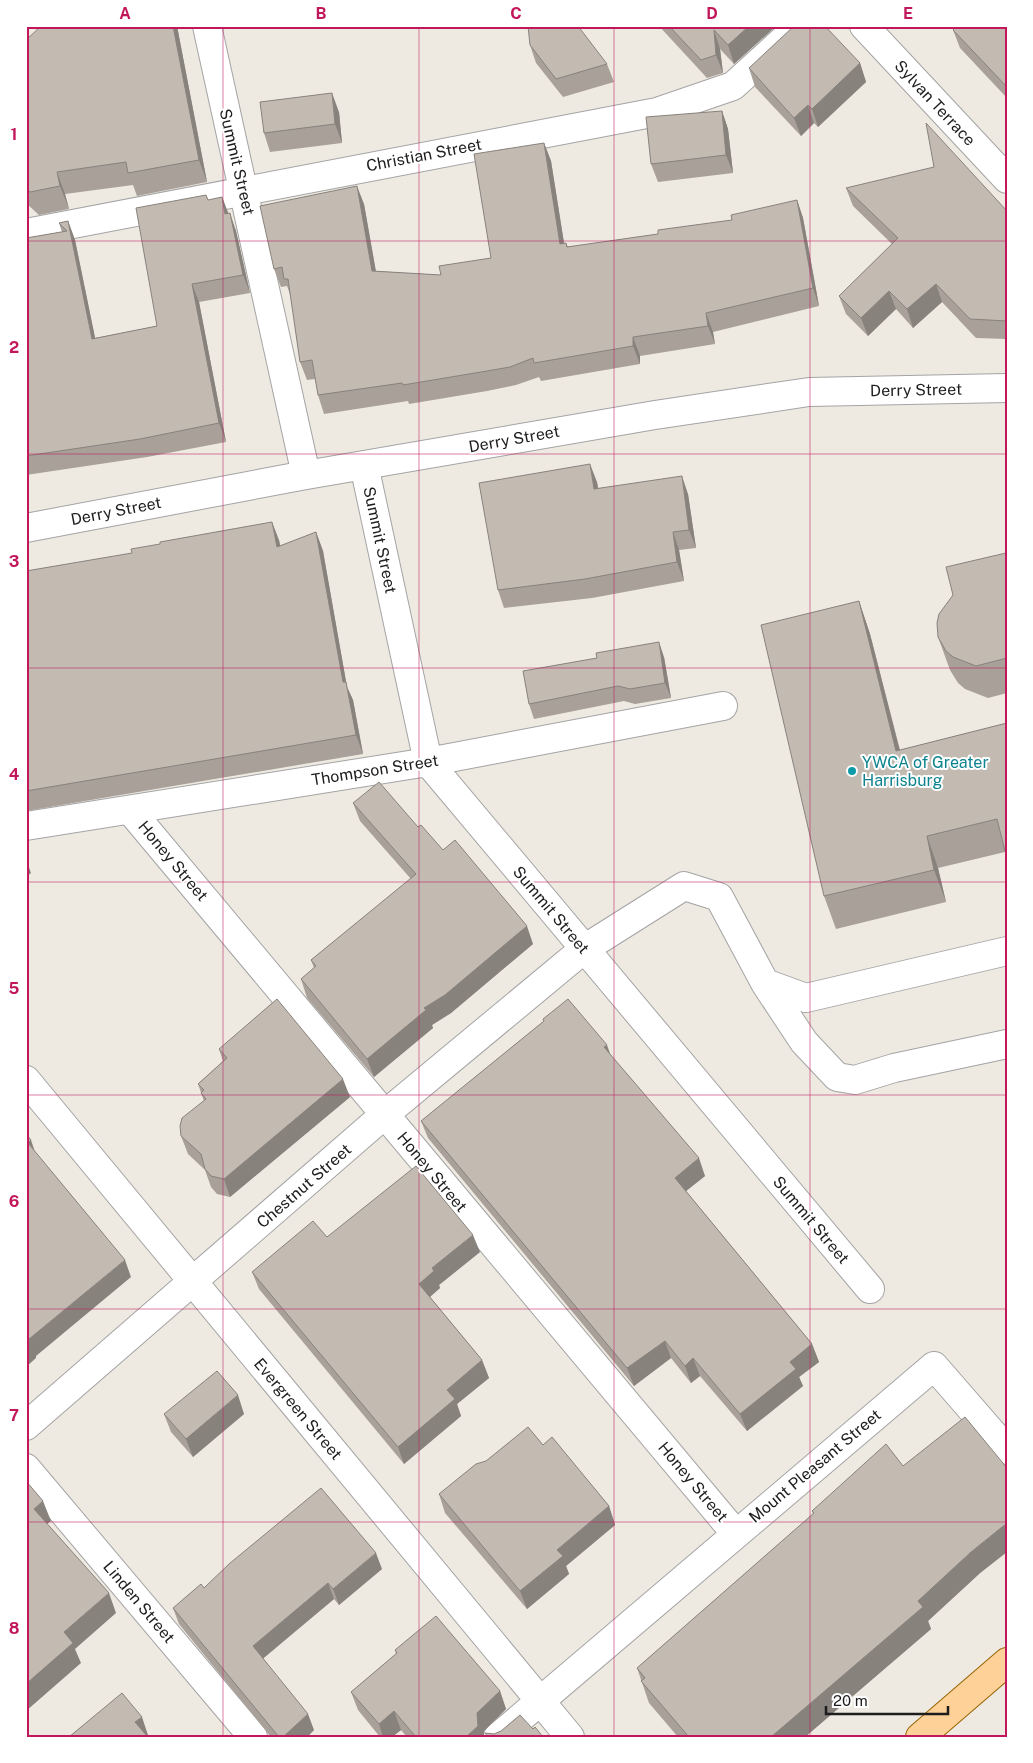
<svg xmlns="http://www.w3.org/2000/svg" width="1033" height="1763" viewBox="0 0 1033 1763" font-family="'Public Sans',sans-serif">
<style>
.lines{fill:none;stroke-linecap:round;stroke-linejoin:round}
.minor-casing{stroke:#a4a4a4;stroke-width:30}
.major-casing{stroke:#966300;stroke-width:30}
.minor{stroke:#fff;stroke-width:28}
.major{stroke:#fdd198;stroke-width:28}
.wall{fill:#a8a099}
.shaded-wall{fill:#88827d}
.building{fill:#c3bab2;stroke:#88827d}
.grid{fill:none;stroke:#c2185b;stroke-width:1;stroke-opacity:0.55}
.culture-dot{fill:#0f9aa8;stroke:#fff;stroke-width:2}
.labels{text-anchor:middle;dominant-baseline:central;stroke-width:4;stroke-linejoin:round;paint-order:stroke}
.street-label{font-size:16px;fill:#1d1d1d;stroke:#fff}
.culture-label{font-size:16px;fill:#0d838f;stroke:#fff;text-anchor:start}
.neatline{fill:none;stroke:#c2185b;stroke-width:2}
.grid-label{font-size:16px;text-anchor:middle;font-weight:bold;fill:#c2185b}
</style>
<rect width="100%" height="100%" fill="#eeeae2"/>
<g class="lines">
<defs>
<path id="minor" d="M207,26L306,475
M864,26L1007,179
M26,233L657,112L733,86L799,26
M364,465L428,762L870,1289
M26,528L306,475L655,415L809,392L1007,388
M130,810L736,1534
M26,826L428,762L723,706
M765,983L804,1042L837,1077L855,1080L894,1068L1007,1044
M26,1080L570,1737
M26,1426L384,1115L584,949L684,886L719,897L765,983L806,998L1007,951
M26,1468L253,1737
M498,1737L934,1366L1007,1450"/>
<path id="major" d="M920,1737L1007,1662"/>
</defs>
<use href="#minor" class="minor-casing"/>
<use href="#major" class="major-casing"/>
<use href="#minor" class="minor"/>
<use href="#major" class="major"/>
</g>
<path class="wall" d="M177,26L207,182L137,196L133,185L65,194L69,209L39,215L26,203V40Z
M659,26H776L734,64L720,49L723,73L707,78Z
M954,26H1007V98L960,48L953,30L955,28Z
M530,45L607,64L614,82L563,97L536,63Z
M860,63L866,82L818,127L814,123L801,136L755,87L749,68Z
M722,111L728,129L733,173L658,182L651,164Z
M339,112L342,143L270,152L264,133Z
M544,143L551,161L564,243H566L568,247L658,234L732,220L797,200L803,218L819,306L713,332L715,344L640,356V364L541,381L539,377L516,385L487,391L409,404L408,401L324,414L318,395L315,379L307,380L300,362L291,297L287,286L281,287L274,269L364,204L376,271L441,275L491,258Z
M846,188L1007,211V339L976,338L942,302L913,328L896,309L868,336L846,314L839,296L892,244L853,206Z
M206,195L208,200L222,197L228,213L236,231L250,293L199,302L226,442L147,457L26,475V238L62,232L59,223L68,221L75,240L95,338L157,326Z
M597,482L598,488L688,494L696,548L679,550L684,581L592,598L504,608L498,590Z
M316,532L323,551L347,687L353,700L363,754L26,811V571L279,540L280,546Z
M1007,554V693L988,698L965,689L958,683L950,670L938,637Z
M859,601L870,634L900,750L1007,723V856L1005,852L938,868L946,902L836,929L824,896Z
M664,657L671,698L635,704L624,701L534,719L529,704Z
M353,803L418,827L443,850L533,944L451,1013L432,1025L433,1028L374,1077L307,998L301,979L314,968L311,960L411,879L360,821Z
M543,1019L610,1055L705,1176L686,1191L812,1344L819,1362L799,1377L803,1386L747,1431L700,1376L691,1383L671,1358L634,1386L428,1138L421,1121L544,1021Z
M219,1049L350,1097L230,1197L217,1194L211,1187L205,1170L188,1154L181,1136L204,1101L198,1084L223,1061Z
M327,1237L480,1252L439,1285L440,1288L430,1297L482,1360L489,1378L457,1404L461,1416L404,1464L259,1289L252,1272Z
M164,1414H244L193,1457L171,1432Z
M543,1445L609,1506L615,1525L566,1566L569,1574L527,1609L445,1513L439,1494Z
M812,1511L979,1574L928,1621L931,1629L805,1737H678L649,1703L637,1668L813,1514Z
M382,1569L339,1605L334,1599L263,1658L314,1730L307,1737H271L179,1624L173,1608L204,1588Z
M395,1650L500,1691L506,1709L484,1731V1737H407L401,1730L392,1737H380L358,1710L351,1692L396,1654Z"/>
<path class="shaded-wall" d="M173,26H177L207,182L199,160Z
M749,26H776L734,64L728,45Z
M714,30L720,49L723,73L716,55Z
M860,63L866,82L818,127L812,109Z
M332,93L339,112L342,143L335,124Z
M808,105L814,123L801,136L794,118Z
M722,111L728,129L733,173L726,155Z
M544,143L551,161L567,262L560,244Z
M57,172L65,194L69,209L60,186Z
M357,186L364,204L379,290L372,271Z
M222,197L229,215L225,214Z
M797,200L803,218L819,306L813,288Z
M230,213L236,231L250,293L243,275Z
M68,221L75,240L99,357L92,339Z
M192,284L199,302L226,442L219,423Z
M936,284L942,302L913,328L907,309Z
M889,291L896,309L868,336L861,318Z
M706,313L713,332L715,344L708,326Z
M633,337L640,356V364L633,346Z
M590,464L597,482L601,507L594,489Z
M682,476L688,494L696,548L689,530Z
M272,522L279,540L284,565L277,547Z
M316,532L323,551L347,687L353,700L363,754L356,735L343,682Z
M673,532L679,550L684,581L677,562Z
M859,601L870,634L908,783L896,751Z
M659,642L664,657L671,698L665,683Z
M927,836L938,868L946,902L934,870Z
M26,859L31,873L26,877Z
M527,926L533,944L451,1013L432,1025L433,1028L374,1077L367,1059L424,1008Z
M607,1045L613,1062L604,1047Z
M343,1079L350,1097L230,1197L224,1179Z
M31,1140L37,1158L28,1143Z
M699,1158L705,1176L681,1195L675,1178Z
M473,1235L480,1252L439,1285L440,1288L425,1301L419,1284L432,1268Z
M125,1260L131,1277L36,1356V1358L26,1367V1344L29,1339Z
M665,1341L671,1358L634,1386L627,1368Z
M812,1344L819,1362L799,1377L803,1386L747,1431L740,1414L790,1362Z
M693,1358L700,1376L691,1383L685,1366Z
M482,1360L489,1378L457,1404L461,1416L404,1464L398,1447L447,1390Z
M238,1395L244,1414L193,1457L186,1439Z
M43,1501L51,1521L41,1529L34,1509Z
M609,1506L615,1525L566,1566L569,1574L527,1609L520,1591L557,1550Z
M1007,1523V1552L979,1574L928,1621L931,1629L805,1737H771L971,1552Z
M376,1553L382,1569L339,1605L333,1589Z
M328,1583L334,1599L259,1662L253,1646Z
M109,1593L116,1613L75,1649L81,1663L26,1711V1684L64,1632Z
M500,1691L506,1709L484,1731V1737H466L477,1713Z
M394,1711L401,1730L392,1737H383L379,1724Z
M308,1714L314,1730L307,1737H283Z
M142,1717L148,1735L147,1737H140L135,1722Z"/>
<path class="building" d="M41,26H173L199,160L128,173L126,162L57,172L60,186L30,192L26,188V40Z
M528,26H578L607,64L556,79L530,45Z
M669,26H749L728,45L714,30L716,55L701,60Z
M794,26H825L860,63L812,109L808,105L794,118L749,68Z
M957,26H1007V87L953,30Z
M332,93L335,124L264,133L260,102Z
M722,111L726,155L651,164L646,117Z
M926,123L1007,211V321L970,319L936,284L907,309L889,291L861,318L839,296L898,238L846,188L934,167Z
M544,143L560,244L566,243L567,247L658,234V230L732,220L731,215L797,200L813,288L706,313L708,326L633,337V346L534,363L533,358L510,367L481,372L403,385L402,383L318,395L312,360L300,362L288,279H284L282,267L274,269L260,206L357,186L372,271L441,275L439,266L491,258L474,154Z
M206,195L208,200L222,197L225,214L230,213L243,275L192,284L219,423L140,439L26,456V238L67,231L59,223L68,221L92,339L157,326L136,208Z
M590,464L594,489L682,476L689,530L673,532L677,562L585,579L498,590L479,483Z
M272,522L277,547L316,532L343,682H346L356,735L26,791V571L132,553L131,549L160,544V542Z
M1006,553L1007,658L976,666L953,657L946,651L938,637L937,623L939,614L953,595L946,567Z
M859,601L896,751L1007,723V851H1005L997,819L927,836L934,870L824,896L761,625Z
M659,642L665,683L630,689L618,686L529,704L523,671L597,658L596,653Z
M379,782L418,827L421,825L443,850L455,840L527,926L445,995L424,1008L426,1010L367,1059L301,979L316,966L311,960L416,874L353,803Z
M277,999L343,1079L224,1179L211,1176L205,1169L201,1154L181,1136L180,1126L182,1118L206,1099L201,1093L204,1090L198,1084L227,1058L219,1049Z
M568,999L607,1045L604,1047L699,1158L675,1178L812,1344L790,1362L796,1369L740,1414L693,1358L685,1366L665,1341L627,1368L421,1121L544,1021L543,1019Z
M26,1134L31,1140L28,1143L125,1260L29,1339L30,1341L26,1344Z
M416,1166L473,1235L432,1268L434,1271L419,1284L482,1360L447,1390L455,1399L398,1447L252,1272L313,1221L327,1237Z
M217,1371L238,1395L186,1439L164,1414Z
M965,1417L1007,1468V1523L971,1552L918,1601L923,1607L771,1737H689L641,1681L645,1678L637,1668L814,1513L812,1511L886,1444L903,1466Z
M528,1427L543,1445L552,1437L609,1506L557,1550L563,1556L520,1591L439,1494L476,1464L486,1461Z
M26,1481L43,1501L34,1509L109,1593L64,1632L73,1643L26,1684Z
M321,1488L376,1553L333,1589L328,1583L253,1646L308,1714L283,1737H279L173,1608L201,1584L204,1588L229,1564Z
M436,1616L500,1691L477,1713L478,1726L466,1737H416L394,1711L379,1724L351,1692L397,1653L395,1650Z
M122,1693L142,1717L135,1722L147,1736L146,1737H69Z
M520,1715L533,1729L535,1727L543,1737H488L485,1733L494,1734L501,1731Z"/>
<path class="grid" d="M223,26V1737M419,26V1737M614,26V1737M810,26V1737M26,241H1007M26,454H1007M26,668H1007M26,882H1007M26,1095H1007M26,1309H1007M26,1522H1007"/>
<circle class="culture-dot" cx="852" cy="771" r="5"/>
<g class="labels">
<g class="street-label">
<text transform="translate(935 103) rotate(47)">Sylvan Terrace</text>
<text transform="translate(424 155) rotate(-11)">Christian Street</text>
<text transform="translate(237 162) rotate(77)">Summit Street</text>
<text transform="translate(916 390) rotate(-1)">Derry Street</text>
<text transform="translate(514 439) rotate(-10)">Derry Street</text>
<text transform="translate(116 511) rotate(-11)">Derry Street</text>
<text transform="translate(380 540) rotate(78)">Summit Street</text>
<text transform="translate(375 770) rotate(-9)">Thompson Street</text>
<text transform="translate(173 861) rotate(50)">Honey Street</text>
<text transform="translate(551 910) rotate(50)">Summit Street</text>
<text transform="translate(432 1172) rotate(50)">Honey Street</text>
<text transform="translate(304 1186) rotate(-41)">Chestnut Street</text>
<text transform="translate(811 1220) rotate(50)">Summit Street</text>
<text transform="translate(298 1409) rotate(50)">Evergreen Street</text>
<text transform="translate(815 1466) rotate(-40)">Mount Pleasant Street</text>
<text transform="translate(693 1482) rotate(50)">Honey Street</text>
<text transform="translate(139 1602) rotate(50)">Linden Street</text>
</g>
<g class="culture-label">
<text x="862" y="762">YWCA of Greater<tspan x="862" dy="18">Harrisburg</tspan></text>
</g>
</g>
<rect width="1033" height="1763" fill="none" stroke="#ffffff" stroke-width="55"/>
<path d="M826 1706v8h122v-8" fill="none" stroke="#1d1d1d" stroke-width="2.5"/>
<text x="833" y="1706" font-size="15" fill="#1d1d1d" stroke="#ffffff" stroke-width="4" paint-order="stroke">20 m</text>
<rect x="28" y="28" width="978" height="1708" class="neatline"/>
<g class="grid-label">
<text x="125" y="19">A</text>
<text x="321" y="19">B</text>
<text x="516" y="19">C</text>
<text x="712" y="19">D</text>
<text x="908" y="19">E</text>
<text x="14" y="140">1</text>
<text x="14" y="353">2</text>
<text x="14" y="567">3</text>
<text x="14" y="780">4</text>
<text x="14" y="994">5</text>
<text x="14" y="1207">6</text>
<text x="14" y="1421">7</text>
<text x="14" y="1634">8</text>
</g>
</svg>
